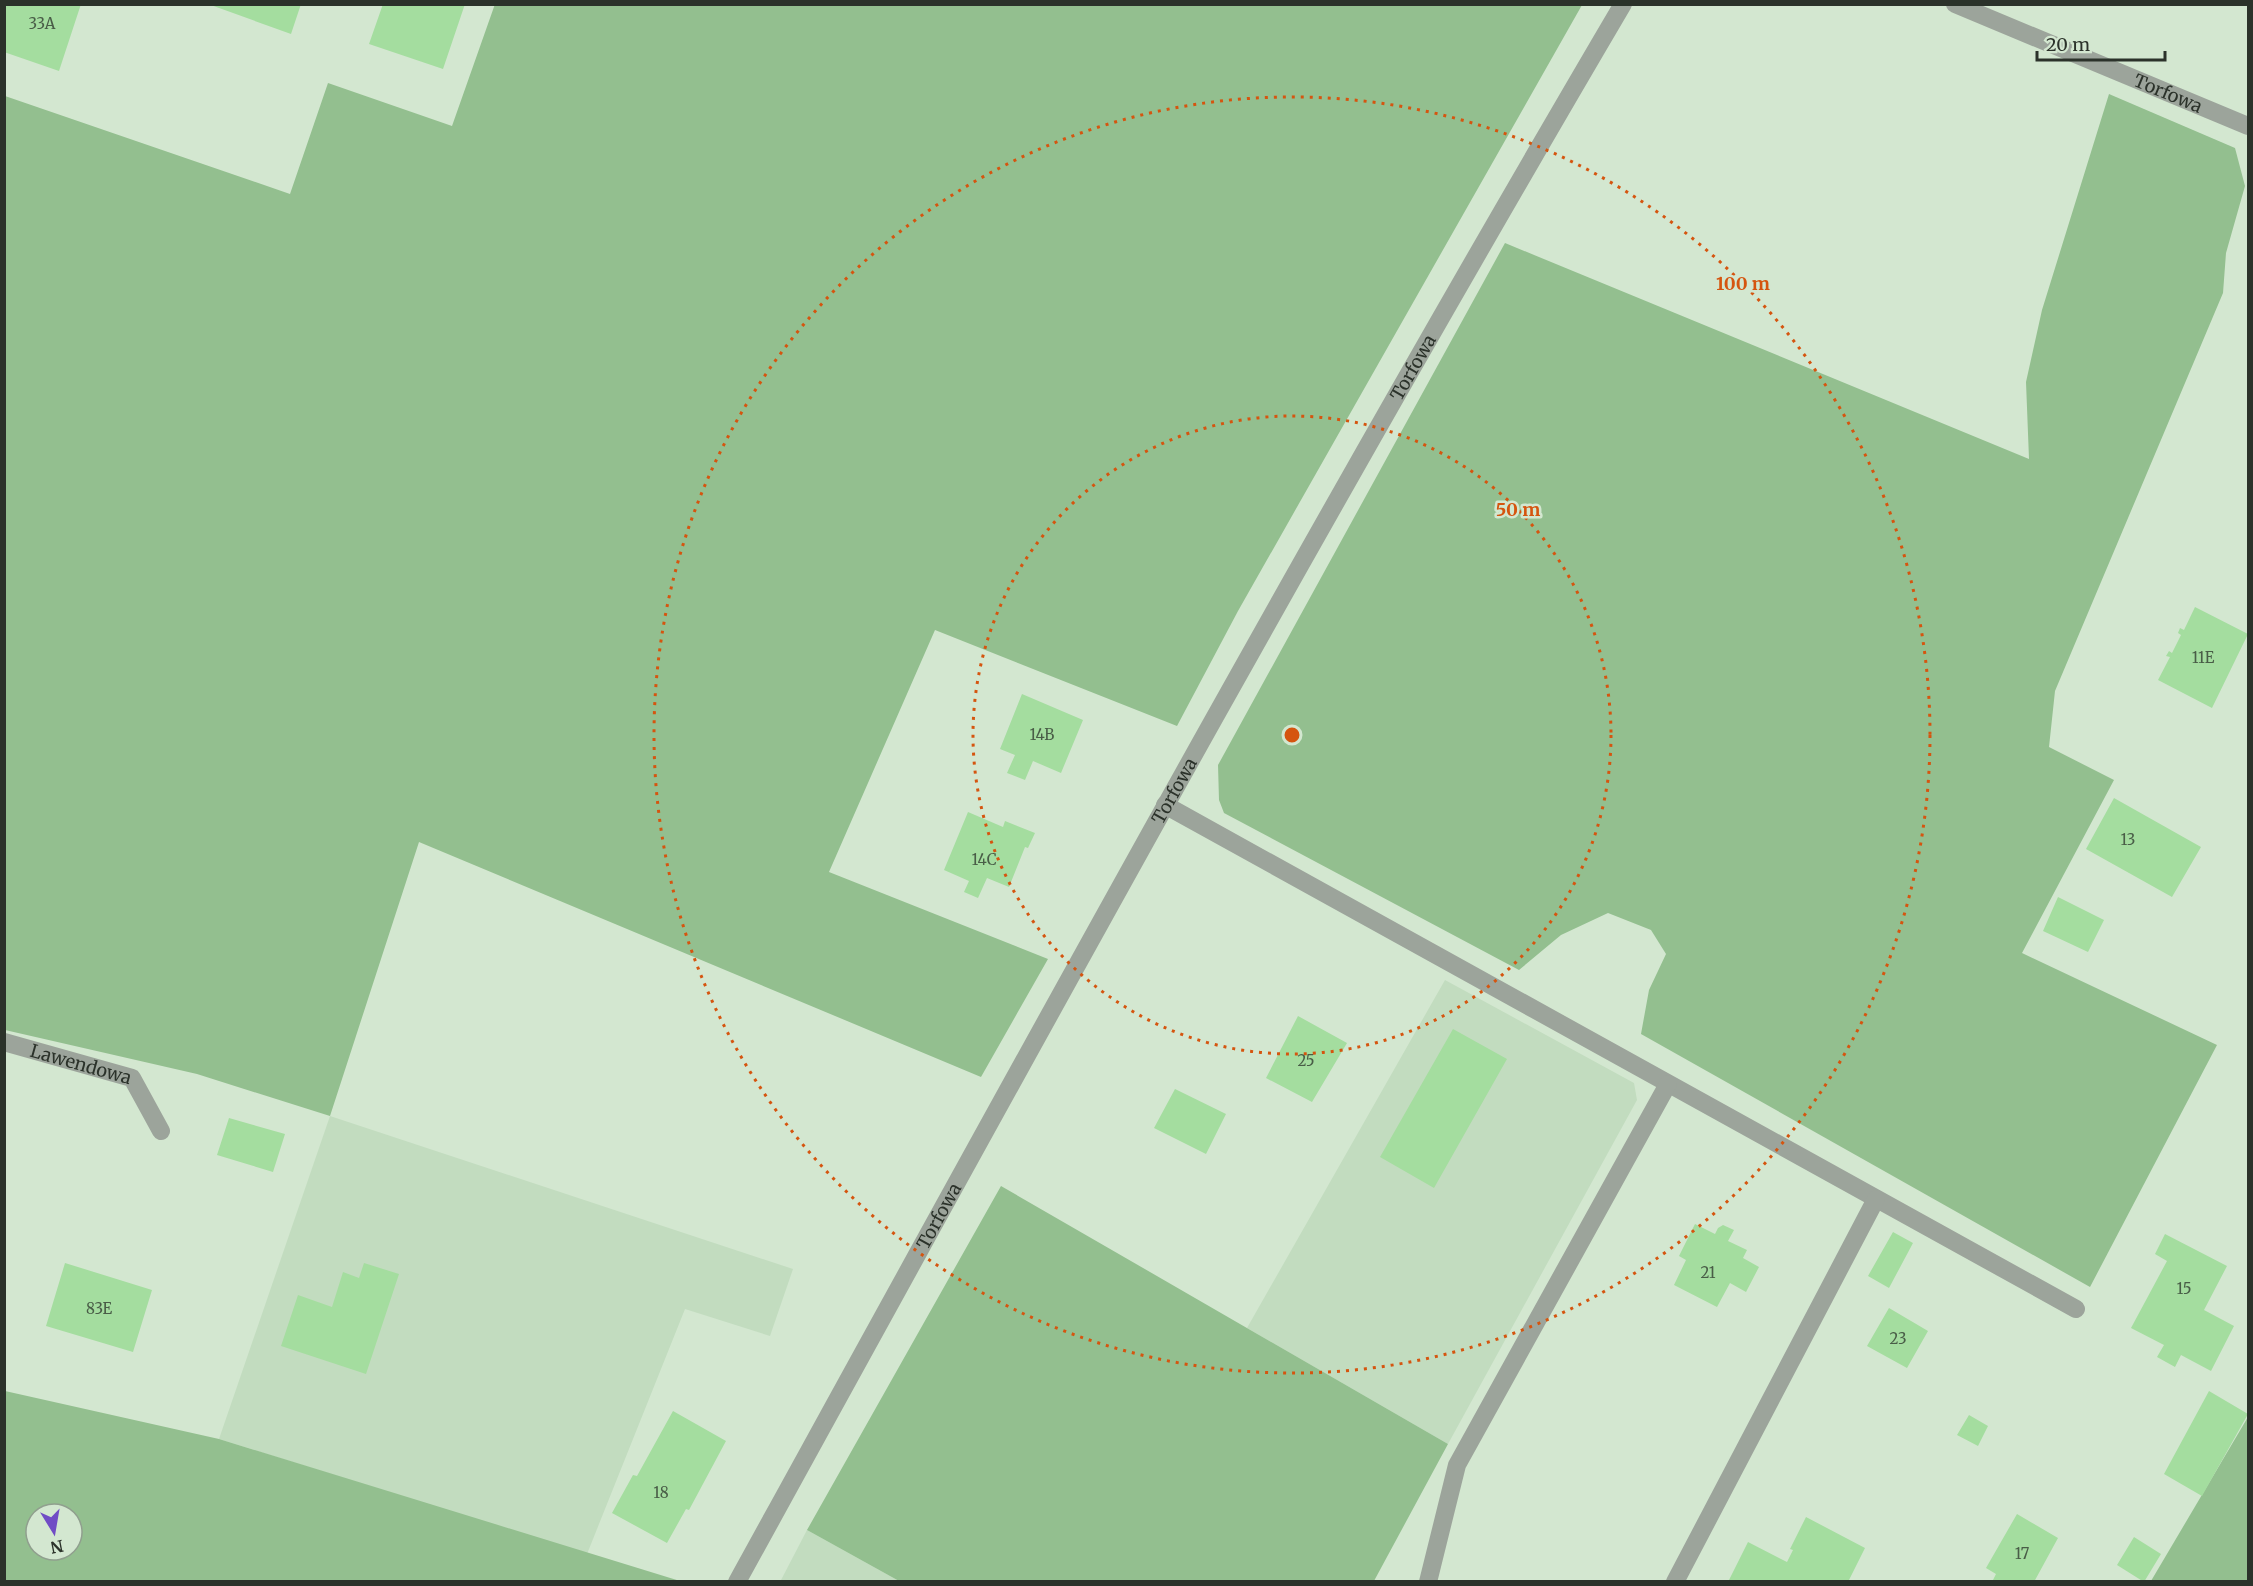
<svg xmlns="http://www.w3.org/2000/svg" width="2253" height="1586" viewBox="0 0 2253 1586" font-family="Merriweather,serif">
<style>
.built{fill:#c2dcbf}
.green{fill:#93bf8f;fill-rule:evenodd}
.building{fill:#a4dd9f}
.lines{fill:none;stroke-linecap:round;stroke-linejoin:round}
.minor{stroke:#9ca49b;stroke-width:18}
.ring{fill:none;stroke:#d5550f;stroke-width:3;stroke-dasharray:3 6}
.labels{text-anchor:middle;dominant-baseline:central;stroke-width:5;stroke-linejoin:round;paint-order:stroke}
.number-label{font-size:15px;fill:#495d47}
.street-label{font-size:18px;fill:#2b322a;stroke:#d3e7d0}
.centre{fill:#d5550f;stroke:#d3e7d0;stroke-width:3}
.ring-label{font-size:18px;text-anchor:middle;font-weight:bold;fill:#d5550f;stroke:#d3e7d0;stroke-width:5;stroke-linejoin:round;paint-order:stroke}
</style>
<rect width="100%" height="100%" fill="#d3e7d0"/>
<path class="built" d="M1445,980L1634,1083L1637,1100L1448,1444L1247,1328Z
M330,1116L793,1269L770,1336L685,1309L587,1554L219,1439Z
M807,1530L899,1581L780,1582Z"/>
<path class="green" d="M495,4L1582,5L1238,611L1177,726L935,630L829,872L1048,959L981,1077L419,842L330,1116L197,1074L5,1030V96L290,194L328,83L452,126Z
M2109,94L2235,148L2245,186L2226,253L2223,293L2055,691L2049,747L2114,780L2022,953L2217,1045L2090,1287L1641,1034L1649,990L1666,954L1651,930L1608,913L1561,935L1519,970L1224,813L1219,800L1218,765L1505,243L2029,459L2026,382L2042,310Z
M1001,1186L1448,1444L1374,1581H899L807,1530Z
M5,1391L219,1439L680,1581H5ZM36,1514H72V1550H36Z
M2248,1417V1581H2151Z"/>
<path class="building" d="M4,4H81L59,71L4,52Z
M208,4H301L291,34Z
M383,4H465L443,69L369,44Z
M2195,607L2248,634L2212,708L2158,680L2170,657L2166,656L2169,651L2172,653L2181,635L2178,633L2180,628L2184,630Z
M1022,694L1083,720L1061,773L1033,761L1025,780L1007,773L1015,755L1000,749Z
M2114,798L2201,847L2172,897L2086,849Z
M968,812L1003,827L1005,821L1035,833L1028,848L1025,847L1009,887L987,878L978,898L964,892L969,881L944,870Z
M2058,897L2104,920L2088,952L2043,931Z
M1298,1016L1347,1043L1312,1102L1266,1078Z
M1453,1029L1507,1059L1434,1188L1380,1157Z
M1175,1089L1226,1114L1206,1154L1154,1128Z
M229,1118L285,1134L273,1172L217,1155Z
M1695,1224L1715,1234L1718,1228L1723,1225L1734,1230L1728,1241L1747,1250L1743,1258L1759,1267L1746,1292L1730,1283L1717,1307L1674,1285L1686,1260L1679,1256Z
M1893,1232L1913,1243L1889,1288L1868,1276Z
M2165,1234L2227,1266L2204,1310L2234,1326L2211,1371L2181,1355L2175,1367L2157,1357L2164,1345L2131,1328L2167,1261L2155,1254Z
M65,1263L152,1290L133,1352L46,1326Z
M364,1263L399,1274L366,1374L281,1346L298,1295L332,1307L343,1272L359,1278Z
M1889,1308L1928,1331L1907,1368L1867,1346Z
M2209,1391L2248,1414L2202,1496L2164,1474Z
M673,1411L726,1441L689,1510L686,1509L667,1543L612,1513L633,1475L637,1476Z
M1969,1415L1988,1426L1978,1446L1957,1435Z
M2017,1514L2058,1538L2034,1582H1992L1996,1574L1986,1568Z
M1806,1517L1865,1548L1848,1582H1728L1748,1542L1787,1562L1793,1550L1790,1549Z
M2134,1537L2161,1554L2144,1582L2117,1565Z"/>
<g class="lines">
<g class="minor">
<path id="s1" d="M1955,4L2248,126"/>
<path d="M1165,805L2076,1309"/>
<path id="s2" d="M4,1042L132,1078L161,1131"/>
<path id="s3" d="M737,1582C1028,1053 1317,524 1623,4"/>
<path d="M1428,1582L1457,1465L1668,1084"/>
<path d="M1675,1582L1876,1199"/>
</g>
</g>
<g class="ring">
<circle cx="1292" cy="735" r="319"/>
<circle cx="1292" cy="735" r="638"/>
</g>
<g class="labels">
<g class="number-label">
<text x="42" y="23">33A</text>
<text x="2203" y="657">11E</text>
<text x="1042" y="734">14B</text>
<text x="2128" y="839">13</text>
<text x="984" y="859">14C</text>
<text x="1306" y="1060">25</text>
<text x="1708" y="1272">21</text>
<text x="2184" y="1288">15</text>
<text x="99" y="1308">83E</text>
<text x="1898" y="1338">23</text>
<text x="661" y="1492">18</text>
<text x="2022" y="1553">17</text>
</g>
<g class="street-label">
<text stroke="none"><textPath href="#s1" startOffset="231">Torfowa</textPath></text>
<text stroke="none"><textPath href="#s3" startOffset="1390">Torfowa</textPath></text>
<text stroke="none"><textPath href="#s3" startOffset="904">Torfowa</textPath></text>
<text stroke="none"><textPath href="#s2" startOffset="80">Lawendowa</textPath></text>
<text stroke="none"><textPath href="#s3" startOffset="418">Torfowa</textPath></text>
</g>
</g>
<circle cx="1292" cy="735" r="9" class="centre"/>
<g class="ring-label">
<text x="1743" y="290">100 m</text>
<text x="1518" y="516">50 m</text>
</g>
<rect width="2253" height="1586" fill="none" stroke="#2b322a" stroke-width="12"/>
<g transform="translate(54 1532) rotate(169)"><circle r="28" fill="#d3e7d0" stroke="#909f8e" stroke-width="1.5"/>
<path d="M0-4.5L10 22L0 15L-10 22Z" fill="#704cc5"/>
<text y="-9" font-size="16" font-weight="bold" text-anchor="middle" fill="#2b322a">N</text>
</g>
<path d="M2037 51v9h128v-9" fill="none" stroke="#2b322a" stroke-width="3"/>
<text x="2046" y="51" font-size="18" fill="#2b322a" stroke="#d3e7d0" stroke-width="4.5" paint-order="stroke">20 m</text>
</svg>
